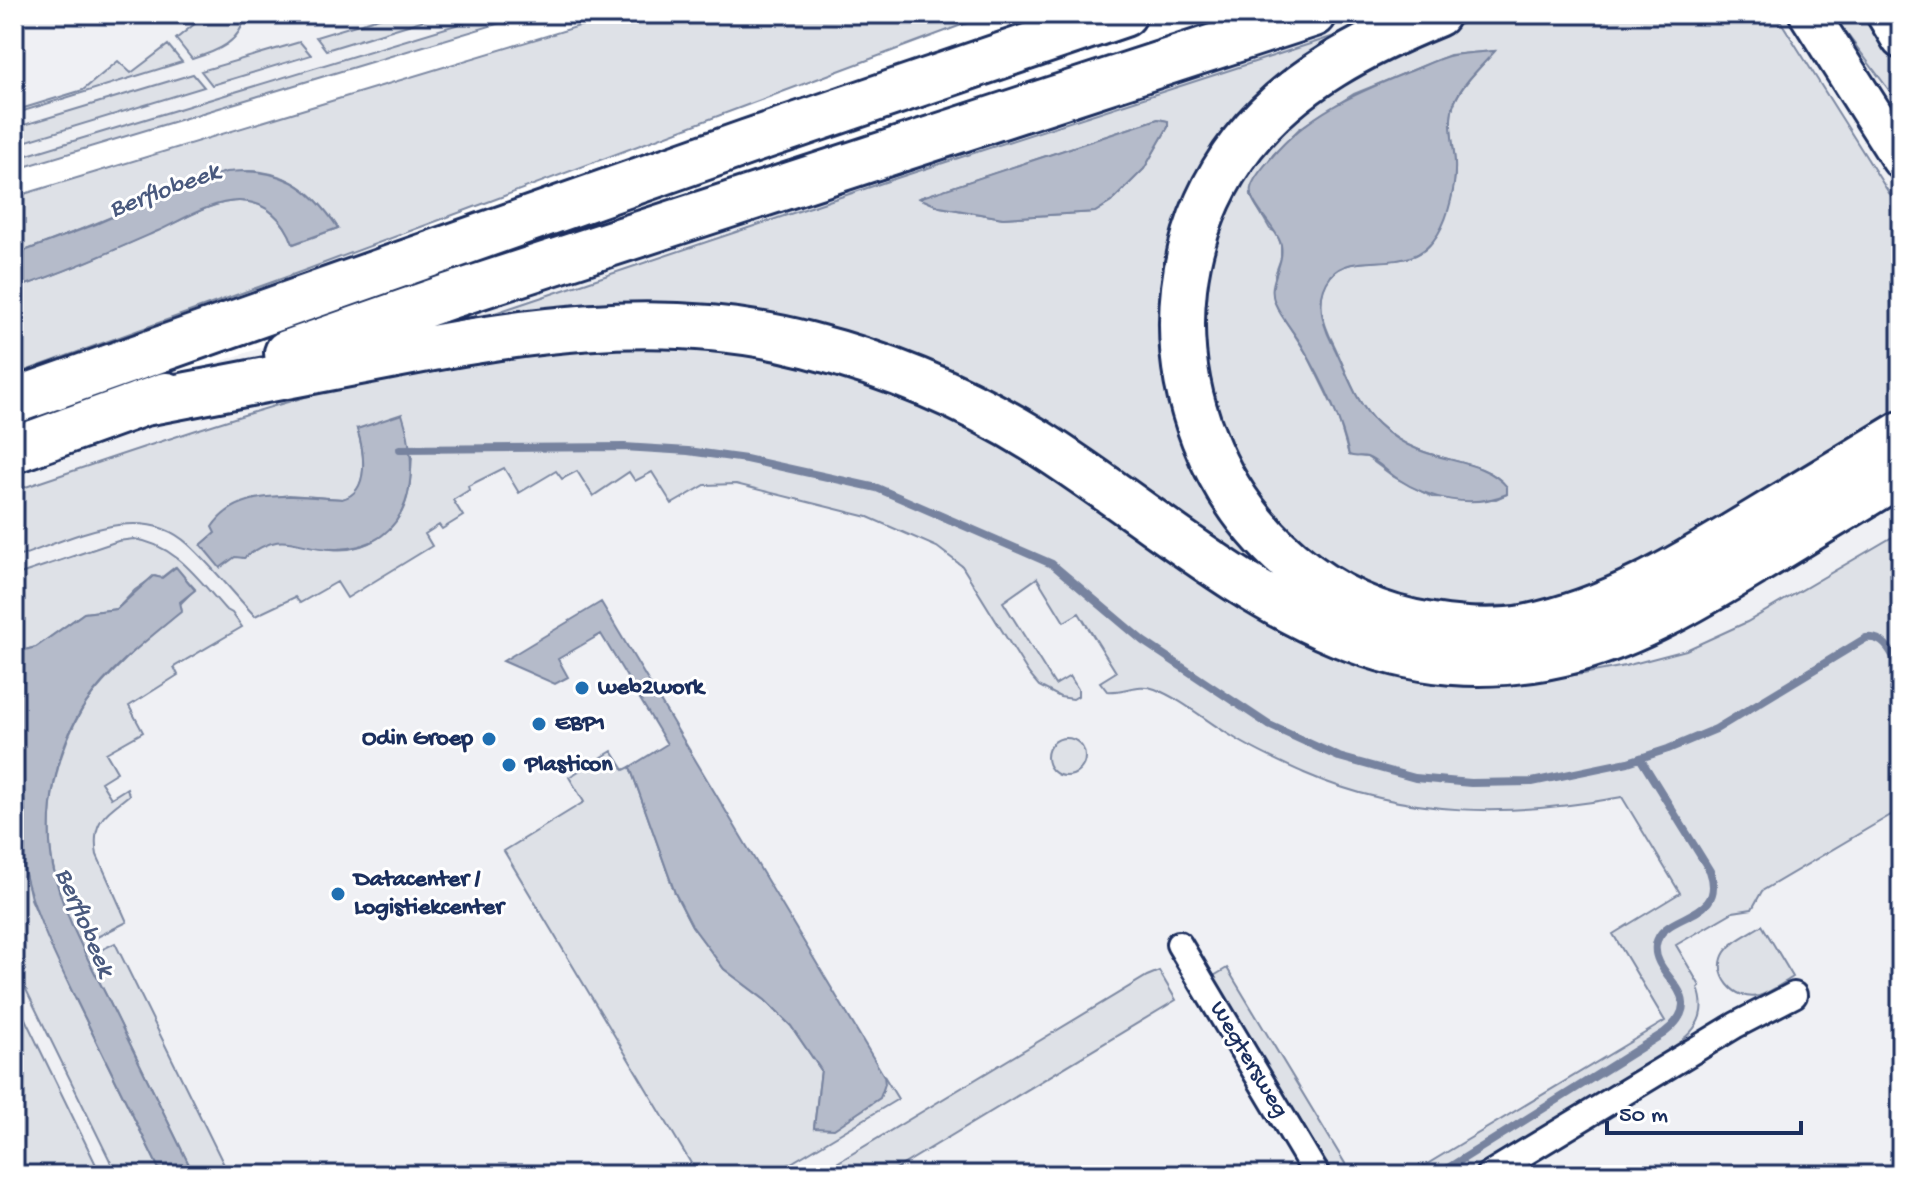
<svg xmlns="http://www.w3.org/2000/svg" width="1915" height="1189" viewBox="0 0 1915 1189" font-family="'Gochi Hand',sans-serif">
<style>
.built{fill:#eff0f4}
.green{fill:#dee1e7;stroke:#7c88a2;stroke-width:2;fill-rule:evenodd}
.water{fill:#b5bbca;stroke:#77839f;stroke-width:2}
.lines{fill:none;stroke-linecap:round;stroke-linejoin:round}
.stream{stroke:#77839f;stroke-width:8}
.minor-casing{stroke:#1b2f5e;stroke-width:30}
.primary-casing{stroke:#1b2f5e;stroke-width:44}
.motorway-casing{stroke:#1b2f5e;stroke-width:50}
.minor{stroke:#fff;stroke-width:24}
.primary{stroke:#fff;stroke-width:38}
.motorway{stroke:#fff;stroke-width:44}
.poi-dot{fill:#1f6fb2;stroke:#fff;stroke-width:3}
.labels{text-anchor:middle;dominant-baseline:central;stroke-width:6;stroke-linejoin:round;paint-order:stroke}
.poi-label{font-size:24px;font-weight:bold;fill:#1b2f5e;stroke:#fff;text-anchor:start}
.street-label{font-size:24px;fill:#1b2f5e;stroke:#fff}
.water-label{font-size:26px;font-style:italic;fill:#49597e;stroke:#fff}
</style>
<rect width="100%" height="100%" fill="#fff"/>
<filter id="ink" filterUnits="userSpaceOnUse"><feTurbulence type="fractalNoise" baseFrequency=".0125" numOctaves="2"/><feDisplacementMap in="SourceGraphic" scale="16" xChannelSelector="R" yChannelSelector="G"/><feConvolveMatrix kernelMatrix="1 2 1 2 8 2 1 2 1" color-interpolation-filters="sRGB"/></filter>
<g filter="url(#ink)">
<path class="built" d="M14,14H513L14,161Z
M1263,14H1901V1175H14V430Z"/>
<path class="green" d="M207,14H246C240,43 218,51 192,59L176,39Z
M392,14H444L326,50L316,37Z
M492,14H530L14,170V159Z
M619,14H991L303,271L14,375V289C65,272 114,250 163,228C186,218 213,201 239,201C266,201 284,220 294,244L338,228C276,134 204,177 123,212C87,228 50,241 14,255V197Z
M1487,14H1776L1901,212V422L1621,574L1582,591L1523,605L1450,607L1408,600L1354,580L1280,527L1215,428L1196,315L1227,197L1297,109L1398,48ZM1494,51C1481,68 1462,83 1454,104C1447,122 1454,145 1455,164C1456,189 1447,218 1434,239C1412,277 1353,247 1330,277C1314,298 1323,324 1334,345C1347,372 1355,403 1378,424C1390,435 1404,444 1419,450C1447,462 1487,462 1507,487V494L1496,499L1432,497L1394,477L1367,457L1349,455L1338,417L1308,356L1277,307L1275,275L1281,258V245L1277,233L1270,229L1251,196L1252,185L1273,155L1299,129L1354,94L1450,55Z
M1832,14H1869L1901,64V106Z
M1387,19L1388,21C1329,47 1274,81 1233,131C1213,156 1199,186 1188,215C1183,228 1176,241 1173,254C1165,285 1165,318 1168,349C1180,513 1318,643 1483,637C1499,636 1516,637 1531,634C1611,620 1680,577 1748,536C1799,505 1850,475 1901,444V456C1849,487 1797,518 1745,549C1677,590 1609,633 1529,645C1306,678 1157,476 974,390C859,335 725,304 598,312C550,315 503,323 456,330L459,325L897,178ZM1158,119L1168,121V127L1144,169L1111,202L1095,212L1003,218L940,207L920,198Z
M300,42L311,55L212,85L201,71Z
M168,45L182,62L14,114V111L83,90L118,61L131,73Z
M193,74L204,87L14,145V128Z
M659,342L802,360L962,417L1084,490L1508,682L1583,674L1625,666L1686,650L1747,622L1901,532V809L1762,891L1752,909L1733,912L1676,945L1700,986L1698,988C1706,1009 1700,1026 1683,1039L1684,1042L1467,1175H1409L1665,1021L1613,934L1680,893L1622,797C1513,817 1407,818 1304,773C1280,762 1255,751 1233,737C1207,722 1183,700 1155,689C1138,682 1124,693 1107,691L1100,682L1116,672L1079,613L1064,622L1037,578L1003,602L1055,685L1070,676L1078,689V696L1073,699L1060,697L1039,686L1029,674L962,566L937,547L868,517L736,484L705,485L672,504L652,472L635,481L629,472L593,496L577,471L562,479L556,471L519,493L504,468L468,486L469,490L453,500L463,516L442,529L439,525L425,534L432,546L347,598L337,582L300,603L295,597L255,616C233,593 213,567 188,544C140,499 67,541 14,558V491C158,442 304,391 452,361ZM357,429L412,455C411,470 411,485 407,498C398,531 365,553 331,549C312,546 290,537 270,542C260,545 252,552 244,558L201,545L215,533L228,511L252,500L289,495L343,499C371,492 364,451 357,429Z
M134,539C175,544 199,580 225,609L232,613L242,627L174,667L178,675L129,706L143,732L106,753L117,772L101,782L111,798L127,788L129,795C106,814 91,820 97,855L127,922L93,939L99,951L115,943L229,1175H194C165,1115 135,1055 106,995C86,955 61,911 53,866C43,815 56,753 83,708C97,686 117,668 135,650C155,630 175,609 195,589L175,567L161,578L155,576L135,590L117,609L84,613L36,647L14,653V576L118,541Z
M1047 757a19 19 0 1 1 38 0a19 19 0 1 1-38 0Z
M14,746L21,758L15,801L17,836L31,899L76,1000L162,1175H117L14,965Z
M612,751L624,770L630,767L675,893L692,926L724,969L765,1000L791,1026L821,1070L814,1128L883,1091L884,1076L898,1099L771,1175H698L504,851L584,802L569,777Z
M1762,925L1793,977C1783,983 1771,992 1759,996C1735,1002 1711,974 1725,952C1733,940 1751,933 1762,925Z
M1227,968L1352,1175H1334L1221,992L1212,977Z
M1159,971L1176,1000L886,1175H817L1147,976Z
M14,996L101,1175H14Z"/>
<path class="water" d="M1495,51C1481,67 1462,83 1454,103C1447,122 1454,144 1455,163C1456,185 1449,216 1438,234C1411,280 1355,247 1331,276C1314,298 1322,324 1333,345C1347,372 1355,403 1378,424C1389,435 1404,444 1419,450C1447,462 1487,462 1507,487V494C1472,509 1428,499 1398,479C1388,473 1378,461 1367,457C1360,455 1356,458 1349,455C1341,417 1321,378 1301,344C1293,331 1281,317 1275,303C1266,282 1285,266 1281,245C1279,230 1247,203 1251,188C1253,178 1264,166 1271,158C1307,114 1356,93 1408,72C1422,67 1438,58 1453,55C1467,53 1481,52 1495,51Z
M1158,119L1168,121V127L1144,169L1111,202L1095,212L1003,218L940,207L919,198Z
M226,172C280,167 310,185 338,228L293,244C285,220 266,201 239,201C211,201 182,220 158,231C110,252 63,273 14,289V255L96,224L195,181Z
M402,414C421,471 414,547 337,549C292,550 288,526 244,558L235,557L220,568L201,545L215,533L212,527C240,485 300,497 342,499C371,492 364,450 357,429Z
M176,567L195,590L180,602L182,611C148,639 111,667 86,703C56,747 43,814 53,867C62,913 88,959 109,1001C137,1059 166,1117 194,1175H162C137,1123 111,1072 86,1020C44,933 2,858 21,758L14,746V653L36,647L84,613L117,609L153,576L162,578Z
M601,602L884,1076L885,1084L880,1098L834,1129L814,1128L821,1070L791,1026L765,1000L724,969L692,926L675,893L630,767L667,744L601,634L558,659L568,677L555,684L503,661Z"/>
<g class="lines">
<path class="stream" d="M400,449L624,447L688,451L746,459L877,488L1052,564L1143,641L1269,725L1339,757L1415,778L1471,783L1532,782L1628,762L1668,749L1716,729L1866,638C1887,636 1892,655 1901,670
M1437,1175L1664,1033C1713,995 1651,978 1656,945C1661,911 1728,922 1710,871L1640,758"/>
<defs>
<path id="minor" d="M1179,944L1317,1175
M1488,1175L1736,1025L1794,995"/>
<path id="primary" d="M1809,14L1901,159
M1886,14L1901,39"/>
<path id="motorway" d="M1437,14C1366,43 1292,80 1243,143C1107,318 1211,593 1432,626C1463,631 1497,633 1528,627C1608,611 1678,569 1747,527C1798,496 1850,465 1901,434
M287,353L450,296L1314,14
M14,401L748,142L1124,14
M140,404C215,390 290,375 365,361C511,332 661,306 809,345C887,365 967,398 1036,441C1207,549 1352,710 1575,650C1639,633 1698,597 1754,563C1803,533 1852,503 1901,473
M14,450L166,395"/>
</defs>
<use href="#minor" class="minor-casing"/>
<use href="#primary" class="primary-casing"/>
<use href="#motorway" class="motorway-casing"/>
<use href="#minor" class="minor"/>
<use href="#primary" class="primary"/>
<use href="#motorway" class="motorway"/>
</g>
</g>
<g class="poi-dot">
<circle cx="582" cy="688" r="8"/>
<circle cx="539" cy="724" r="8"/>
<circle cx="489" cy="739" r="8"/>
<circle cx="509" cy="765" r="8"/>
<circle cx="338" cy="894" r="8"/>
</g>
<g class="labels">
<g class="poi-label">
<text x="598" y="688">web2work</text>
<text x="555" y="724">EBP1</text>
<text x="473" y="739" text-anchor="end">Odin Groep</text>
<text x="525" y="765">Plasticon</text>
<text x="354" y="880">Datacenter /<tspan x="354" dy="28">Logistiekcenter</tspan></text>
</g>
<g class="street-label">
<text transform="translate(1248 1060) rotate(59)">Wegtersweg</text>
</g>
<g class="water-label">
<text transform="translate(165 192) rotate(-20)">Berflobeek</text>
<text transform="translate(83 923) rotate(67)">Berflobeek</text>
</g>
</g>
<rect width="1915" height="1189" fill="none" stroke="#fff" stroke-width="48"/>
<rect x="24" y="24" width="1867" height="1141" fill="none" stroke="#1b2f5e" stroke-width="3" filter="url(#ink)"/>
<path d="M1607 1121v12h194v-12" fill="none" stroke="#1b2f5e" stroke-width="4"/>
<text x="1619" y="1121" font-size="24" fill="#1b2f5e" stroke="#ffffff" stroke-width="6" paint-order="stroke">50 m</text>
</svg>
